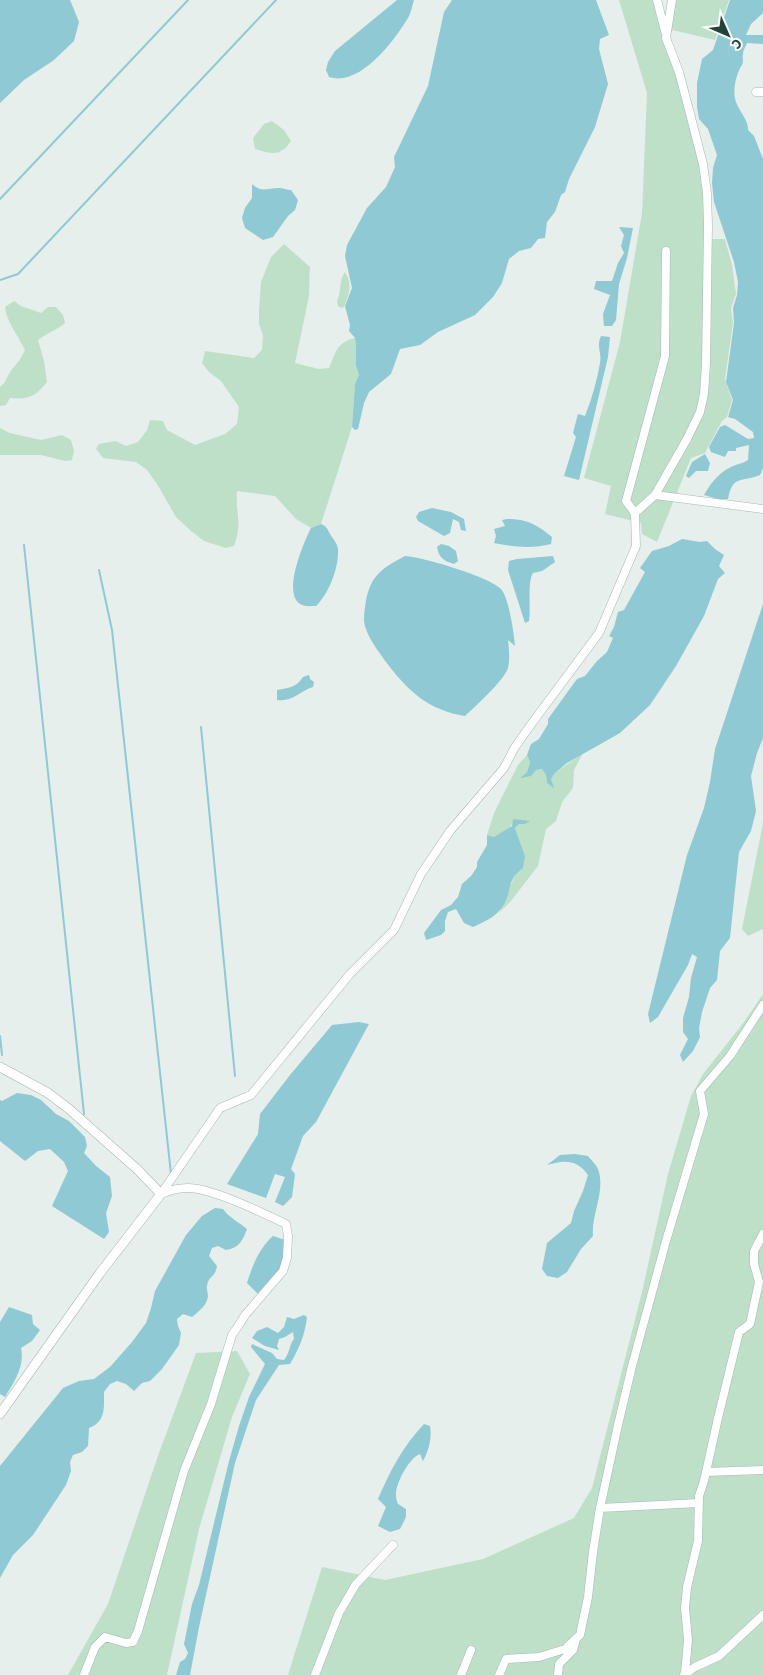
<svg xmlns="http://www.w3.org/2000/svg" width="763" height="1675" viewBox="0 0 763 1675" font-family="'Source Sans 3',sans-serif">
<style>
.green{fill:#bfe0c8}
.water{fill:#8ec9d4}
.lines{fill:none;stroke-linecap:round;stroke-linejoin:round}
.stream{stroke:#8ec9d4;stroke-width:2}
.minor-casing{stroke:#a8b8b2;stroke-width:9}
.tertiary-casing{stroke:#a8b8b2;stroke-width:10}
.minor{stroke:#fff;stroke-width:8}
.tertiary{stroke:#fff;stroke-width:9}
</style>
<rect width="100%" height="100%" fill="#e6efeb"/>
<path class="green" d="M619,0H656L661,17L669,19L673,0H729L715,40L672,30L670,37L666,39L702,165L707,239H725L732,265L736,294L731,308L733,323L725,379L732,400L727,417L722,421L705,453L691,458L657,542L642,534L641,523L605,514L611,486L584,478L620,342L642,213L647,93Z
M272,121L284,130L291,141C281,157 271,154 255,149L253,138L264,124Z
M284,244L310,267L309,296L295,363L319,369L329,368C336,352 337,342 355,338L357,343L356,366L359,376L355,384L352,427L321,524L311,528L296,519L275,496L237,491C235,513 243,523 234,546L226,548L204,541L191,531L176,517L157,484L147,470L136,462L103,458L96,449L99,444L115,441L126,446L138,442L147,430L150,420L163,421L167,430L195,445L225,434L237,424L239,407L221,381L209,372L202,363L205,351L254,358L262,350L263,336L259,324V310L261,282L271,257Z
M345,272C353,285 349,293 344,307L341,308L338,306L337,301C342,291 338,282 345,272Z
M14,301L21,306L41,313L48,307H56L63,315L65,323C57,330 47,333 38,340L44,361L47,382C36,396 29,400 10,398L6,405L0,406V387C5,383 6,379 9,374C16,363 19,363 25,350C18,335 7,323 5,307Z
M0,428L10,433L41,440L62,435L71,440L74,451L72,460L65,461L41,455H0Z
M583,753L574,770L573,788L562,802L556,821L546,829L538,866L511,901L499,913L506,902L509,888L525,856L515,828L519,824H525L514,819C511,830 503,833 494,837L487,835L494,813L518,765L527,755L530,762L527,772L521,777L536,770L542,769L546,775L547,783L553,787L551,779L555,773Z
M763,823V929L748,936L742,929Z
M763,994V1675H288L322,1567L385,1580L483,1559L574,1518L592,1488L642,1292L668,1174L691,1096L703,1074L744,1022Z
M237,1351L250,1374L232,1417L199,1529L167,1675H68L108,1604L159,1453L196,1353Z"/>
<path class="water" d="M0,0H70L79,22L74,41L54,60L24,80L0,103Z
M397,0H414C412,6 411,13 408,18C394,41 360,87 329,77L326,70L328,62L335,51Z
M452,0H596L609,35L600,39L599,49L608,84L595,127L569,179L565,192L561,195L555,212L547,222L545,238L538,239L531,248L519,251L509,259L502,283L493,297L475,315L438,332L420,345L400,349L391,374L369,392L364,403L358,429L355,430L352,427L355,384L359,375L356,366V343L355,338L349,331L350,325L345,306L352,288L345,256L347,245L367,208L386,187L395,167L394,157L428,86L444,12Z
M730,0H763V13L751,24L746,35H763V44L747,43C746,46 743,50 743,54C742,58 744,61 742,65C736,74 732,91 736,102C739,111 749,121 748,130L754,136L763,159V468L760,475C741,483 733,474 728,499H718L704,495C709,485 720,472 729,468C736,464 742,464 748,460L749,445L736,448V451H728L725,457L711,452L709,447L720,427L725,425L748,439L754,438L753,432L735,419L728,417L733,400L726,382L734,323L733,308L737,295L738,282L734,262L714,202L712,183L713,168L717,155L708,129L699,119L697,107V83L702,59L713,50Z
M252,184C262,193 267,188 279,188C283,188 287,190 291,190L298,200L295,210L288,216L273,237L263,240L245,228L242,218L245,208L252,198Z
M619,227L633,228L627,258L619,284L616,320L612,326H604L603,314L610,295L594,289L596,281H612L618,263L624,253L621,246L624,235Z
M601,336L610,337L608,357L579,480L564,476L576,437L573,433L578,414L585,416C592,398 597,381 600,363C602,352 596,347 601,336Z
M705,454L710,463L708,471H696L689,478L686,476L692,462Z
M432,508L451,512L464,519L466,531L461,530L459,522L453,519L450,533L444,536L418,521L416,517L419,512Z
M507,519C527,519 536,524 552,537L551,544C532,549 513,547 494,543L496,536L494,529L505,526L502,520Z
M321,524C326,526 326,527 329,532C332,538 337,542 338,549C339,568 329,593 316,606C310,606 305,607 300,604C282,592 304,542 311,528Z
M682,539L700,542L707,541L715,549L724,555L719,566L725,573L718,579L704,616L676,666L650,705L620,733L567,763L555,773L551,779L554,788L547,783L546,775L542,769L536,770L531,776L520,778L527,772L530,762L527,755L531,744L539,739L548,724V719L577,679L585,676L597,661L607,652L613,638L609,636L614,627L618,612L624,610L645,572L640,568L652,551L669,546Z
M441,544L449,546L456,551L458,561L454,564C444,561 439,558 437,547Z
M405,556C423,557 490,577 501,589C509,598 514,634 515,646L508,640C509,649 510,658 508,668C505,679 475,707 465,716C428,710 408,691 386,662C379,652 370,641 366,629C363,622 364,614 365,607C369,577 380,569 405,556Z
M553,556L555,562L542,571L533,573C527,583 531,607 529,621L525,623L508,570L509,561L517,559Z
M763,604V738L757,753L751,776L756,811L751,831L739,852L730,938L720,951L717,980L710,988L702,1012L699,1028L700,1037L693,1051L683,1062L680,1055L688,1039L683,1032V1018L689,997L691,978L697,957L692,954L688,965L658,1017L650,1023L648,1014L687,855L704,808L710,782L715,749Z
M309,675L310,679L314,682L313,687C300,691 293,702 277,700V690C289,688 297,687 303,677Z
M513,819L530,821L525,824H519L515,828L525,856L523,868C507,880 512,888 505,903C499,915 485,922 473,927L464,923L456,909L448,912L445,921V931L441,935L426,940L424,933L441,910L451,905L458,897L462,884L471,876L477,867V862L487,845V835L494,837L512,826Z
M359,1022L369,1024L316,1122L303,1136L291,1169L295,1174L292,1197L283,1206L275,1202L285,1177L275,1174L266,1198L227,1184L258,1134L260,1114L290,1075L332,1025Z
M17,1093L31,1095L41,1100L56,1114L69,1121L85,1137L87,1146L84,1153L96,1166L110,1177L112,1196L106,1213L109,1232L104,1239L52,1206L68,1171L64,1162L50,1149L38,1151L25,1161L0,1141V1100L2,1101Z
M575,1154L588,1156C591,1160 596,1164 598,1169C606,1191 591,1214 593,1236L581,1249L567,1272L558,1278L547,1276L542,1269L547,1243L571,1223L574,1211L583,1191L588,1175C577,1159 564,1160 547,1165L560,1155Z
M215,1208L223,1209C227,1216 240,1223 247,1229C243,1240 239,1248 226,1250L218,1246L212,1248L209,1256L217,1266C215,1277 211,1275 208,1282C206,1287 207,1290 208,1295C208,1305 199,1311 192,1317L183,1314L177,1319L178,1326L181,1333L179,1345L162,1369L150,1381L142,1383L134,1391L126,1384L117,1381L110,1384L104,1392C104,1407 106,1422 89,1428L88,1446L82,1452L73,1455L70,1462L71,1471L66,1485L33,1535L13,1555L0,1578V1466L63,1388L79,1381L94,1379L110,1367L132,1342L146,1323L151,1308L155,1291L186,1235L202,1216Z
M273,1236L285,1240C287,1269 277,1274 259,1295L247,1283C253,1264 259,1249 273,1236Z
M9,1307L32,1315L33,1324L40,1330L32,1341L21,1348C25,1367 14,1382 5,1397L0,1394V1322Z
M304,1315L307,1317C305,1335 299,1349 290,1364L279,1365L256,1400L235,1463L199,1627L190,1675H176L180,1662L185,1659L188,1653L184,1644L192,1604L199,1585L229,1461L239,1426L249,1397L265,1364L251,1347L252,1344L272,1353L277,1359L284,1360C290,1353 289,1345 294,1339L293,1332L285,1337L279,1339L277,1346L279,1350L265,1346L252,1338L257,1331L267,1327L278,1333L284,1327L287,1317L294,1319Z
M424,1424L430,1426C432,1438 429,1450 423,1461L420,1454C409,1458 395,1484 396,1496C396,1499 397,1501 398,1504L406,1509V1517L400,1529L390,1532L378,1526L386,1507L378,1499C390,1471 403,1446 424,1424Z"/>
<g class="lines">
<path class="stream" d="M0,199L188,0
M0,280L18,274L276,0
M24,545L84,1114
M99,570L112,630L171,1174
M201,727L235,1076
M0,1036L2,1055"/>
<defs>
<path id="minor" d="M657,0L665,31
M756,92H763
M655,495L687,439L700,412L704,394L706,364L708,225L707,193L703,164L688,106L679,72L666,38L672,0
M635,513L655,495L763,509
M161,1194L220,1108L251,1095L350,974L394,930L421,874L450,831L504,768L515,747L535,719L599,633L636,546L635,513L626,501L665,356L666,251
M706,1472L763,1470
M600,1508L699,1503
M685,1673L688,1640L685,1608L687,1587L698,1541L699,1496L704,1481L718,1418L739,1332L750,1324L759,1282L754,1264V1251L763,1234
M84,1675L95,1647L105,1637L126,1643L133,1642L138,1631L184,1471L211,1404L232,1335L246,1314L283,1271L287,1258L288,1236L286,1224C263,1213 212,1188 188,1188C178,1188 170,1190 161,1194
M315,1675L339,1613L356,1584L393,1545
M461,1675L471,1650
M499,1675L506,1659L539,1657L565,1649L580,1635L588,1597L593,1552L600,1508L618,1425L632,1366L666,1241L704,1114L700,1091L730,1056L763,1005
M558,1675L559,1664L573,1650L576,1639
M684,1675L695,1667L719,1656L763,1615"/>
<path id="tertiary" d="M0,1067L48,1093L69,1109L137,1169L161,1194L100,1273L0,1414"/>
</defs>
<use href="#minor" class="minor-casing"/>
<use href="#tertiary" class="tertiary-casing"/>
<use href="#minor" class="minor"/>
<use href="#tertiary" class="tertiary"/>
</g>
<g transform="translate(728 35) rotate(135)" stroke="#f7fbf9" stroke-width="4" paint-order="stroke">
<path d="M0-4L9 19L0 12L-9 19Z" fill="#24423a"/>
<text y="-8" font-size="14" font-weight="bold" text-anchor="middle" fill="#24423a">С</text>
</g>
</svg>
